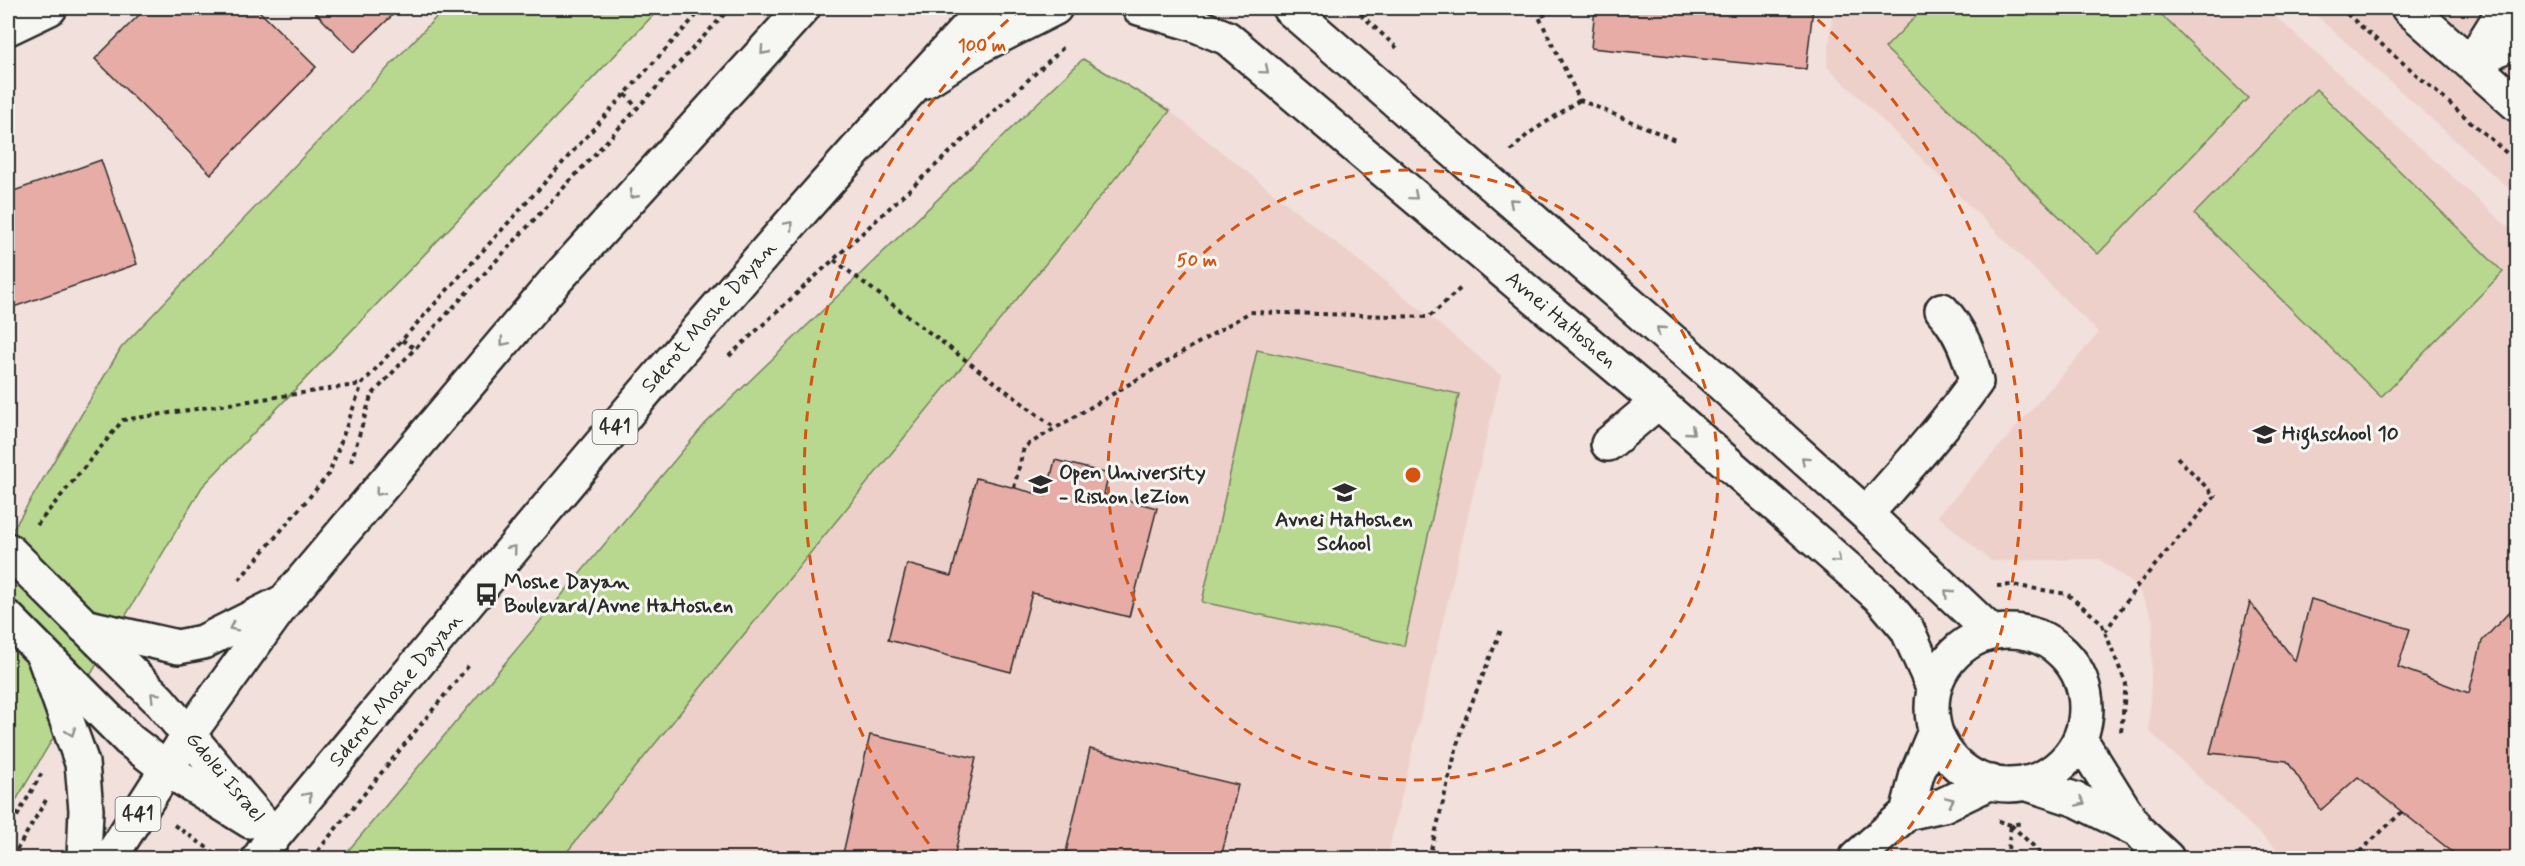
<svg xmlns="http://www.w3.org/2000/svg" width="2525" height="866" viewBox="0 0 2525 866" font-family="Mynerve,sans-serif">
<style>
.built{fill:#eed0cb}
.green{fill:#b8d78f;stroke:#72815d;stroke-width:1.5}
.building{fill:#e6aca5;stroke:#2b2b2b;stroke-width:1.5}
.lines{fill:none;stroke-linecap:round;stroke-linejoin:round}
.minor-casing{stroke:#2b2b2b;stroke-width:38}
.major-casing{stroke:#2b2b2b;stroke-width:38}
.path{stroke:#2b2b2b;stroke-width:4;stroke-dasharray:4.5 4.5;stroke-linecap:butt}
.minor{stroke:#f6f6f2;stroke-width:33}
.major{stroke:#f6f6f2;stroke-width:33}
.oneway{stroke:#90908e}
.ring{fill:none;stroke:#d5540f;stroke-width:3;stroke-dasharray:10 8}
.labels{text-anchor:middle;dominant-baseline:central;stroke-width:6;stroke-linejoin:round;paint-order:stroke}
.shield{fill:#f6f6f2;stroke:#686867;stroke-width:1.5}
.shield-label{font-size:20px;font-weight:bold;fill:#2b2b2b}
.street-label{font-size:21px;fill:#2b2b2b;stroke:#f6f6f2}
.poi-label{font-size:21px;font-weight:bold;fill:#2b2b2b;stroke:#f6f6f2;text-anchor:start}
.centre{fill:#d5540f;stroke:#f6f6f2;stroke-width:3}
.ring-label{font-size:18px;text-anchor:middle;font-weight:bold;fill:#d5540f;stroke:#f6f6f2;stroke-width:6;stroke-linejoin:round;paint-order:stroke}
</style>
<rect width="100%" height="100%" fill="#f1e0db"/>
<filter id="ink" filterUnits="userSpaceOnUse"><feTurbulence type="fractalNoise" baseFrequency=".0167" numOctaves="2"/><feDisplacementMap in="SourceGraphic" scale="12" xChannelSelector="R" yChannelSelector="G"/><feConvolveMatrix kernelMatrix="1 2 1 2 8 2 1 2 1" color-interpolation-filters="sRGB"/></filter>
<g filter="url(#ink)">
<path class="built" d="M1833,8H2266L2517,235V858H2286L2149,731L2153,619L2137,586L2099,559L1991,561L1938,516L2099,333L1827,66Z
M2308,8H2517V196Z
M1170,111L1455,337L1501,376L1387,858H562Z"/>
<path class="green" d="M445,8H660L202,487L8,814V538L121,348Z
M1924,8H2154L2248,98L2098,254L1885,48Z
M1083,59L1170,111L562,858H342L705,424Z
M2316,89L2503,272L2381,397L2194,214Z
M1257,350L1459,394L1404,646L1202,602Z"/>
<path class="building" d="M146,8H256L316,67L211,174L95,59Z
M311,8H400L354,52Z
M1595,8H1813L1806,69L1591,48Z
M101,160L137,264L8,309V193Z
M1055,460L1109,474L1104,494L1157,508L1129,617L1032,593L1011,672L888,640L907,564L951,576L976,478L1046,496Z
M2311,599L2410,629L2398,667L2469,693L2482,641L2518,603V858H2460L2358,777L2321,810L2287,761L2210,753L2250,602L2295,661Z
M870,735L976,758L954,858H842Z
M1090,749L1238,785L1221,858H1091L1066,852Z"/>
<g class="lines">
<defs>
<path id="minor" d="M1139,8L1193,24L1227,38L1658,402L1881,598L1907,629L1934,689
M1289,8L1707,371L1866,514L1991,632
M2408,8L2518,105
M8,28L50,8
M2471,63L2505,8
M2473,63L2518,38
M925,81L982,45L1055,8
M1608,444L1658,402
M1866,514C1904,471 1943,429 1976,382C1970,355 1961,331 1942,310
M8,550L159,700L274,836
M8,618L129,740L168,770L250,821
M1932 708a77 77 0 1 1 154 0a77 77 0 1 1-154 0Z
M2080,739L2137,830L2167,858
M2025,783L2077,800L2137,830
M1907,813L1917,774L1935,731
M1856,858L1907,813L1943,805L1991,782"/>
<path id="major" d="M84,626L178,647L203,642L281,603
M44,657L82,763L86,810L84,858
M110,858L189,734L285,601L556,280L803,8
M259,858L274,836C507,556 737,274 986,8"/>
</defs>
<use href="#minor" class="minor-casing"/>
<use href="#major" class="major-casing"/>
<path class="path" d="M1354,8L1397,48
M1563,8L1539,17L1580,100L1675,140
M2340,8L2518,163
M625,94L637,108
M1511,151L1528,134L1580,100
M834,260L1055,428
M402,340L414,348
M729,356L1065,46
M351,462L371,396L730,8
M1014,488L1024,447L1250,312L1429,317L1463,286
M37,525L123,420L362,384
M239,580L329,474L362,384L703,8
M1997,586L2012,585L2067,594L2101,622L2126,684L2121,732
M2105,632L2137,586L2215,496L2177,457
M1998,821L2011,825L2022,823
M174,825L222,858
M2011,825L2046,858
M8,832L43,771
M12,858L46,800
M312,858L470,664
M1429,858L1461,730L1501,630
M2007,858L2011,825
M2353,858L2402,812"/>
<use href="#minor" class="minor"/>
<use href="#major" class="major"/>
</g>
<defs><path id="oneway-chevron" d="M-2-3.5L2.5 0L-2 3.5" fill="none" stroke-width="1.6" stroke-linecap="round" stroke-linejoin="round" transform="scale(1.5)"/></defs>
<g class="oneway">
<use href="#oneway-chevron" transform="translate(764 51) rotate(132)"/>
<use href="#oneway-chevron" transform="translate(1265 70) rotate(40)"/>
<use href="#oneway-chevron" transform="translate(633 195) rotate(132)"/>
<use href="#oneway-chevron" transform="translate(1414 196) rotate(40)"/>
<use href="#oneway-chevron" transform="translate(1513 202) rotate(-139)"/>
<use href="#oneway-chevron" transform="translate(789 225) rotate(-49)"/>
<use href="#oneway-chevron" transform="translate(1660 330) rotate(-139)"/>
<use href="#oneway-chevron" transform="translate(504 342) rotate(130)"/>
<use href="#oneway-chevron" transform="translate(1691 431) rotate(41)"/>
<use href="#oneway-chevron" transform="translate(1805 460) rotate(-138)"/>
<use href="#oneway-chevron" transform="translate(379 492) rotate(130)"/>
<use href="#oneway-chevron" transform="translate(513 549) rotate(-50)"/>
<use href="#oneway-chevron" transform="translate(1837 559) rotate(41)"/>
<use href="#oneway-chevron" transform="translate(1948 593) rotate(-136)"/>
<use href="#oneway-chevron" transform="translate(233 627) rotate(154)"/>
<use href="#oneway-chevron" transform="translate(154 696) rotate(-135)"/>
<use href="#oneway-chevron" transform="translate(71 732) rotate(70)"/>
<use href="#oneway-chevron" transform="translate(308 796) rotate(-50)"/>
<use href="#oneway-chevron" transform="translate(1950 801) rotate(-24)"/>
<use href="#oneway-chevron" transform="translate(2081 802) rotate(24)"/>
</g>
</g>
<g class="ring">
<circle cx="1413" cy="475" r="305"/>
<path d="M940 858A609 609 0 0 1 1022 8M1804 8A609 609 0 0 1 1886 858"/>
</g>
<defs>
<symbol id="school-bare" viewBox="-9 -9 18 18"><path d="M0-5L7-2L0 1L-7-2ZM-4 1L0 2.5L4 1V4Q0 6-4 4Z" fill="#2b2b2b" stroke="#f6f6f2" stroke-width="2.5" paint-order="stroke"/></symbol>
<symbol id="university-bare" viewBox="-9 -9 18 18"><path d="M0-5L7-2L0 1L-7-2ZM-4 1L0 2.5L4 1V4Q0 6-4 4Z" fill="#2b2b2b" stroke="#f6f6f2" stroke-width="2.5" paint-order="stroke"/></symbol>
<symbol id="bus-bare" viewBox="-9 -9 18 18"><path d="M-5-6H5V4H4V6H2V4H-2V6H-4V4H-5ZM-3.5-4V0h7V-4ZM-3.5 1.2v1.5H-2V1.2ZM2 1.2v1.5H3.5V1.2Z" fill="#2b2b2b" stroke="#f6f6f2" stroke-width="2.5" paint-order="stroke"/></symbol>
</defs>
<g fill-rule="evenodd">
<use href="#school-bare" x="2248" y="418" width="33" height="33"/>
<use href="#university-bare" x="1024" y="468" width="33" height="33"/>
<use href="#school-bare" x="1328" y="476" width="33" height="33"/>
<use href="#bus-bare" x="470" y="578" width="33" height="33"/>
</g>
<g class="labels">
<g class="shield">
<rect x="592.5" y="410" width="45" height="34" rx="4.5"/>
<rect x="115.5" y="797" width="45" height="34" rx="4.5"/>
</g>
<g class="shield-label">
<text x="615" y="427">441</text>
<text x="138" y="814">441</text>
</g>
<g class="street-label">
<text transform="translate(709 317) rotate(-49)">Sderot Moshe Dayan</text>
<text transform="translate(1561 320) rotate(40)">Avnei HaHoshen</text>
<text transform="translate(396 690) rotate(-50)">Sderot Moshe Dayan</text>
<text transform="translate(225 777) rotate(50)">Gdolei Israel</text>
</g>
<g class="poi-label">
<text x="2282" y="434">Highschool 10</text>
<text x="1059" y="473">Open University<tspan x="1059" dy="24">- Rishon leZion</tspan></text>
<text x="1344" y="520" text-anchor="middle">Avnei HaHoshen<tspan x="1344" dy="24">School</tspan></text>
<text x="504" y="582">Moshe Dayan<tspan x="504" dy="24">Boulevard/Avne HaHoshen</tspan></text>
</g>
</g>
<circle cx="1413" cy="475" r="9" class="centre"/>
<g class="ring-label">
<text x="982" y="51">100 m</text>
<text x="1197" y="266">50 m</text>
</g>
<rect width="2525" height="866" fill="none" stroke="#f6f6f2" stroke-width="30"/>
<rect x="15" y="15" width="2495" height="836" fill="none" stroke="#2b2b2b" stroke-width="2" filter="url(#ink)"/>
</svg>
